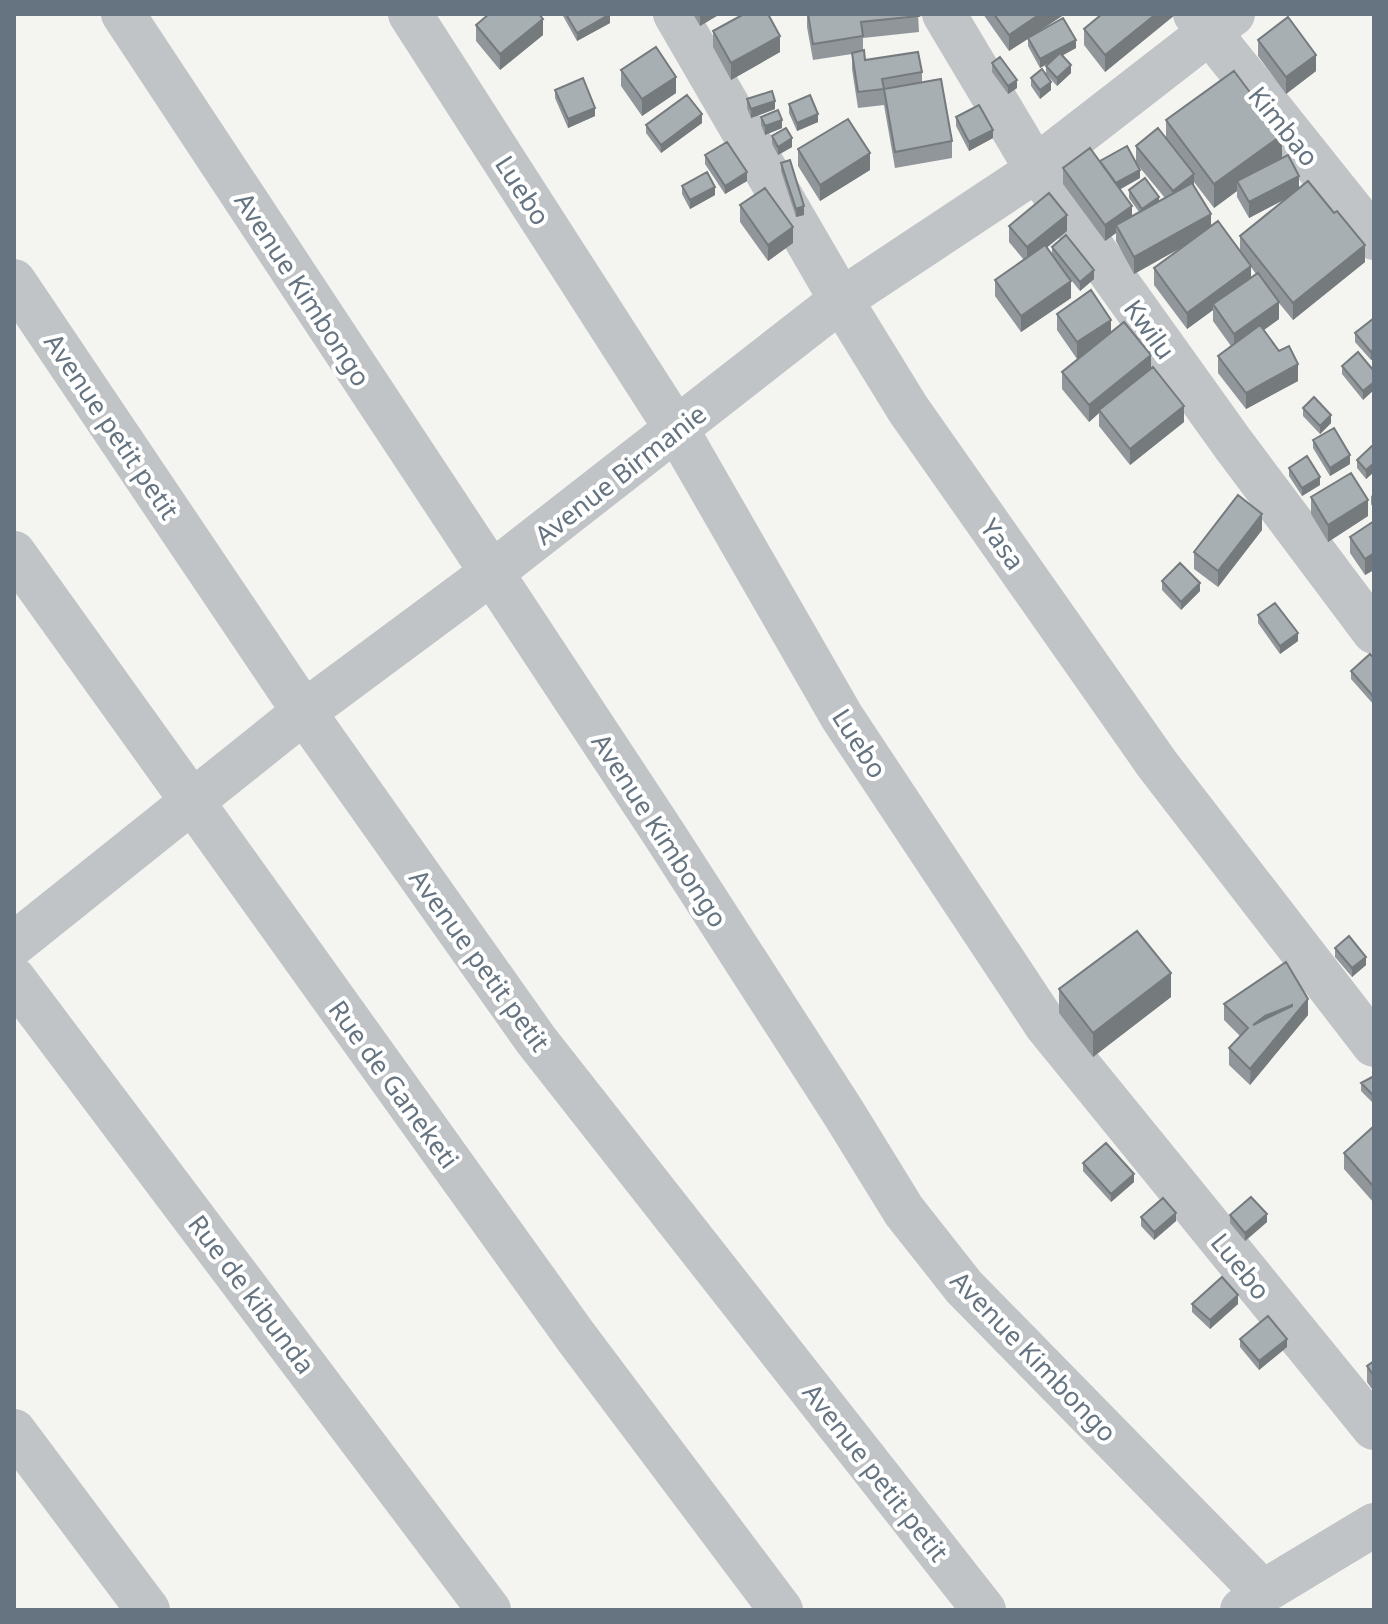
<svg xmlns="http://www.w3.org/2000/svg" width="1388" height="1624" viewBox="0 0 1388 1624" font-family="'Noto Sans',sans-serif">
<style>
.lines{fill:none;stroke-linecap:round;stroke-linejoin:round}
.minor{stroke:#c0c4c7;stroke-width:44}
.wall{fill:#90969a;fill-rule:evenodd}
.shaded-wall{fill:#757a7d}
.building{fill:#a7afb3;stroke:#757a7d;stroke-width:2;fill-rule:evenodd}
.labels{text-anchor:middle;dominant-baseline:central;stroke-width:8;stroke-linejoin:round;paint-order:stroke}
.street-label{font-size:26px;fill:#657480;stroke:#fff}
</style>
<rect width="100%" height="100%" fill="#f4f4f1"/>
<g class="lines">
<path class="minor" d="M123,14L664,834L843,1112L904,1211L964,1287L1263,1592
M410,14L677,430L842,717L1046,1025L1374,1428
M675,14L841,300L908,409L1157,764L1374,1045
M944,14L1037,170L1233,444L1374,632
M1195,14L1374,238
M14,281L304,712L536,1040L984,1610
M14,553L576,1337L781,1610
M14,944L304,712L490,574L841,300L1037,170L1050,156L1233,14
M14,979L489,1610
M14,1431L148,1610
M1242,1610L1263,1592L1374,1525"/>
</g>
<path class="wall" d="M562,14H610V23L577,41Z
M693,14H720L700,26Z
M807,14H918L919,32L863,38V51L865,60L922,72V82L952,141V158L895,168L884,105L858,108L852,69V54L813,60L807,27Z
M983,14H1065L1036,33L1076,48L1062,55L1071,73L1057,86L1046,74V66L1050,62L1040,68L1028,46V39L1009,51Z
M1175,14L1105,72L1084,45V29Z
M476,25L543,35L500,70L476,41Z
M713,31L780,52L731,80L713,47Z
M1258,40L1316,71L1286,94L1258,56Z
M992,63L1017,88L1008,94L992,72Z
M621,70L676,93L642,116L621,86Z
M1031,78L1051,90L1040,99L1031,86Z
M555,90L595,116L568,128L555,98Z
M747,99L775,109L751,118L747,108Z
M789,104L818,122L797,131L789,113Z
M761,117L782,128L765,135L761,125Z
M956,117L993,138L969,151L956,126Z
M1166,120L1282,158L1299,188L1365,262L1293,320L1279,303V319L1264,330L1298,381L1246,409L1218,373V356L1231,346L1213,321V310L1187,329L1154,285V268L1187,244L1134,274L1116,241V233L1105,241L1063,184V168L1100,161L1136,162V146L1166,139ZM1136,163L1165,198L1159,201L1129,190V198L1139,212L1132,216L1120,189L1140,178ZM1194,182L1214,208L1237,191V197L1249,218L1285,199L1240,236V250L1211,226L1194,186ZM1251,267L1256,274L1251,277Z
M702,123L661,153L646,133V125Z
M772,136L792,147L778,155L772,144Z
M798,149L870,170L820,201L798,166Z
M705,155L747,181L725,194L705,164Z
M781,163L804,215L796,217L781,171Z
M682,186L715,195L690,209L682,194Z
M740,205L793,243L768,261L740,222Z
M1009,226L1067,231L1047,247L1052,254V247L1094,279L1080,291L1059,265L1071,298L1021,332L995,296V280L1024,260L1009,242Z
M1057,314L1111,332L1151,369L1184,422L1130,465L1099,426V413L1089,422L1062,389V372L1084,354L1077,359L1057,330Z
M1374,318V358L1371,360L1355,342V333Z
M1342,366L1374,371L1363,400L1342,374Z
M1303,408L1331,423L1320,434L1303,416Z
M1313,440L1350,464L1330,476L1313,448Z
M1374,444V472L1366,479L1357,468V460Z
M1289,468L1320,485L1302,496L1289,476Z
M1374,494V509L1371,504V496Z
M1311,497L1368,516L1328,542L1311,514Z
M1374,521V580L1372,576V571L1365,575L1350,553V537Z
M1262,530L1218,587L1194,569V552Z
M1162,581L1200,591L1181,610L1162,590Z
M1258,615L1298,641L1280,654L1258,623Z
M1374,658V705L1351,679V671Z
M1335,948L1366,965L1352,977L1335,957Z
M1059,989L1171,997L1093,1057L1059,1013Z
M1224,1004L1308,1015L1250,1085L1229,1065V1048L1240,1036L1224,1020Z
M1374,1076V1104L1361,1091V1083Z
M1374,1126V1203L1344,1169V1153Z
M1083,1163L1134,1182L1111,1202L1083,1171Z
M1230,1215L1267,1222L1245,1241L1230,1223Z
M1141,1217L1176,1221L1154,1240L1141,1226Z
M1192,1304H1238L1210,1329L1192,1312Z
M1240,1339L1287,1347L1259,1370L1240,1347Z
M1374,1361V1392L1367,1382V1366Z"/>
<path class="shaded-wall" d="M610,14V23L577,41V33Z
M700,14H720L700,26Z
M1040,14H1065L1009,51V35Z
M1156,14L1175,15L1105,72V55Z
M543,19V35L500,70V54Z
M780,36V52L731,80V63Z
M1076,40V48L1040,68V59Z
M1316,55V71L1286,94V77Z
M1071,65V73L1057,86V78Z
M676,77V93L642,116V99Z
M1017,80V88L1008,94V86Z
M1051,82V90L1040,99V90Z
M775,101V109L751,118V109Z
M595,108V116L568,128V119Z
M702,114V123L661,153V145Z
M818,114V122L797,131V123Z
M782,120V128L765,135V126Z
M993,130V138L969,151V142Z
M1282,135V159L1237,181V191L1214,208V184Z
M792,138V147L778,155V147Z
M870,153V170L820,201V185Z
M1140,170V178L1112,194V185Z
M747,172V181L725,194V186Z
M1194,174V190L1173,208V191Z
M1299,176V192L1249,218V202Z
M715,187V195L690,209V200Z
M1159,197V205L1142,217V209Z
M804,206V215L796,217V209Z
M1132,206V222L1116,225V233L1105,241V225Z
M1211,214V231L1134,274V257Z
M1067,215V231L1027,264V247Z
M793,227V243L768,261V245Z
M1365,245V262L1293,320V303Z
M1251,266V282L1213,304V310L1187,329V313Z
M1094,270V279L1080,291V282Z
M1071,281V298L1021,332V316Z
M1279,302V319L1234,351V334Z
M1111,320V336L1077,359V342Z
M1374,349V358L1371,360V352Z
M1151,355V371L1099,410V413L1089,422V405Z
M1298,364V381L1246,409V393Z
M1374,382V390L1363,400V391Z
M1184,406V422L1130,465V449Z
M1331,415V423L1320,434V426Z
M1350,455V464L1330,476V468Z
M1374,463V472L1366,479V470Z
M1320,477V485L1302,496V488Z
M1368,500V516L1328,542V525Z
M1262,514V530L1218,587V571Z
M1374,553V564L1372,559V571L1365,575V559Z
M1200,583V591L1181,610V602Z
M1298,633V641L1280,654V646Z
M1366,957V965L1352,977V968Z
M1171,973V997L1093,1057V1033Z
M1308,999V1015L1250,1085L1253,1025L1265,1016Z
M1134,1174V1182L1111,1202V1194Z
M1176,1213V1221L1154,1240V1232Z
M1267,1214V1222L1245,1241V1233Z
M1238,1295V1304L1210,1329V1320Z
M1287,1339V1347L1259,1370V1361Z"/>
<path class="building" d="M489,14H539L543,19L500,54L476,25Z
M566,14H610L577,33Z
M744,14H768L780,36L731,63L713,31Z
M808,14H918L919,16L861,22L863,36L813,44Z
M994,14H1040L1009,35Z
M1102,14H1156L1105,55L1084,29Z
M1288,17L1316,55L1286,77L1258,40Z
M1063,18L1076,40L1040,59L1028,38Z
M656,47L676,77L642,99L621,70Z
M864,50L865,60L918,52L922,72L882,79L884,89L858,92L852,53Z
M1060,53L1071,65L1057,78L1046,66Z
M1000,57L1017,80L1008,86L992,63Z
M1042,69L1051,82L1040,90L1031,78Z
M1234,71L1282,135L1214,184L1166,120Z
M583,78L595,108L568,119L555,90Z
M941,79L952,141L895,152L884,89Z
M772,91L775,101L751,109L747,99Z
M687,95L702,114L661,145L646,125Z
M810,95L818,114L797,123L789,104Z
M979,105L993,130L969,142L956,117Z
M778,110L782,120L765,126L761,117Z
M848,119L870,153L820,185L798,149Z
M786,128L792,138L778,147L772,136Z
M1158,128L1194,174L1173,191L1136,146Z
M727,142L747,172L725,186L705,155Z
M1127,146L1140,170L1116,183L1100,161Z
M1090,148L1132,206L1105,225L1063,168Z
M1288,155L1299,176L1249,202L1237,181Z
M790,160L804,206L796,209L781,163Z
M707,172L715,187L690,200L682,186Z
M1145,178L1159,197L1142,209L1129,190Z
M1308,181L1334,213L1337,211L1365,245L1293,303L1240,236Z
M1192,183L1211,214L1134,257L1116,225Z
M765,188L793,227L768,245L740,205Z
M1049,193L1067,215L1027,247L1009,226Z
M1218,221L1251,266L1187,313L1154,268Z
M1066,235L1094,270L1080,282L1052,247Z
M1045,245L1071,281L1021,316L995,280Z
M1258,273L1279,302L1234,334L1213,304Z
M1091,290L1111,320L1077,342L1057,314Z
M1374,318V349L1371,352L1355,333Z
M1124,322L1151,355L1089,405L1062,372Z
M1260,325L1279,351L1289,346L1298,364L1246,393L1218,356Z
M1358,352L1374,371V382L1363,391L1342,366Z
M1153,367L1184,406L1130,449L1099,410Z
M1314,397L1331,415L1320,426L1303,408Z
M1334,428L1350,455L1330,468L1313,440Z
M1374,444V463L1366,470L1357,460Z
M1307,456L1320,477L1302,488L1289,468Z
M1351,473L1368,500L1328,525L1311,497Z
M1238,495L1262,514L1218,571L1194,552Z
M1374,521V553L1365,559L1350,537Z
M1180,563L1200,583L1181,602L1162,581Z
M1275,603L1298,633L1280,646L1258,615Z
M1370,654L1374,658V697L1351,671Z
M1137,931L1171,973L1093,1033L1059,989Z
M1349,936L1366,957L1352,968L1335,948Z
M1286,962L1308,999L1250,1069L1229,1048L1248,1028L1224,1004ZM1292,1005V1006L1253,1025L1265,1016Z
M1374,1076V1096L1361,1083Z
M1374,1126V1187L1344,1153Z
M1106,1143L1134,1174L1111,1194L1083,1163Z
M1251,1197L1267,1214L1245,1233L1230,1215Z
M1163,1198L1176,1213L1154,1232L1141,1217Z
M1222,1277L1238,1295L1210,1320L1192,1304Z
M1268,1316L1287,1339L1259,1361L1240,1339Z
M1374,1361V1376L1367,1366Z"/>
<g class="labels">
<g class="street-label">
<text transform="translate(1284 126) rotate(51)">Kimbao</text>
<text transform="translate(523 190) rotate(57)">Luebo</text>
<text transform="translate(303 289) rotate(57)">Avenue Kimbongo</text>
<text transform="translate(1150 329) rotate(54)">Kwilu</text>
<text transform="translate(112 426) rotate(56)">Avenue petit petit</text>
<text transform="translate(620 474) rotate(-38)">Avenue Birmanie</text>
<text transform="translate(1003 544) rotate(55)">Yasa</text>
<text transform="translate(860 743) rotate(57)">Luebo</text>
<text transform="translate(660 830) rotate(57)">Avenue Kimbongo</text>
<text transform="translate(480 960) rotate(54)">Avenue petit petit</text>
<text transform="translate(394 1084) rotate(54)">Rue de Ganeketi</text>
<text transform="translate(1241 1266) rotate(51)">Luebo</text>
<text transform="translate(252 1294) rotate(53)">Rue de kibunda</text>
<text transform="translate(1034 1356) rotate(46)">Avenue Kimbongo</text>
<text transform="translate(876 1472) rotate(52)">Avenue petit petit</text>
</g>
</g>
<rect width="1388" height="1624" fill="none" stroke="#657480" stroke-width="32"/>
</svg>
